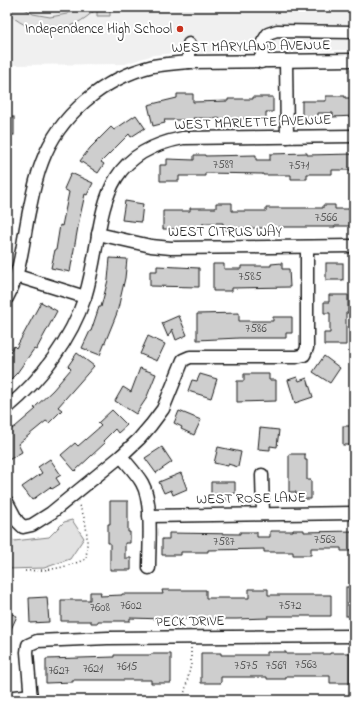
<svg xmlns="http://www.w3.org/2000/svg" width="361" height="707" viewBox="0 0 361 707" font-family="'Indie Flower',sans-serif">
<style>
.built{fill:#f0f0f0}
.green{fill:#e2e2e2;stroke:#7f7f7f}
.building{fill:#cecece;stroke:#1c1c1c}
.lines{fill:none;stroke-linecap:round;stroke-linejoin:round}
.minor-casing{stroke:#1c1c1c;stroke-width:15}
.path{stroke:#1c1c1c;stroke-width:1.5;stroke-dasharray:1 3;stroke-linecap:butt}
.minor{stroke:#fff;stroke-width:12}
.poi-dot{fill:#c8321e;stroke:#fff;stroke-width:1.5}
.labels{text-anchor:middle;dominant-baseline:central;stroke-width:4;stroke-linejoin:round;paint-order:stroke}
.number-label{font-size:12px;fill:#484848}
.poi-label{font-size:14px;fill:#1c1c1c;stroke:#fff;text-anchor:end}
.street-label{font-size:14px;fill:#1c1c1c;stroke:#fff}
</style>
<rect width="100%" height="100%" fill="#fff"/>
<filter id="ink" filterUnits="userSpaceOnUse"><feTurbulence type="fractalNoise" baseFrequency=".025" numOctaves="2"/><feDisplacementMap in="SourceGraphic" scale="8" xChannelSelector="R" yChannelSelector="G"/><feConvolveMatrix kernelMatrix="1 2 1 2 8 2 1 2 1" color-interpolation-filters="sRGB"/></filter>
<g filter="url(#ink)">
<!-- built -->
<path class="built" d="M7,7H354V50L177,53L153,55L125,64L7,65Z"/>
<!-- green -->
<g class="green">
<path d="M7,7H22L33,14L50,17L67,14L79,7H110V16H97V8C71,34 37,39 9,14L7,12Z"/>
<path d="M72,520L84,538L70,559L44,568L7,569V535L14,541L49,537L64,522Z"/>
</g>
<!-- building -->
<g class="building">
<path d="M177,94H193V102L228,101V99H253V97H273V112H266V119L193,118V120H164L165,123L153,126L148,105L177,98Z"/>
<path d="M326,96H345V98H354V116L333,117V113H318V118H302V101H326Z"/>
<path d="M136,115L145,128L131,137L129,134L101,162L104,164L98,173L80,161L90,148L111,127L114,130Z"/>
<rect x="7" y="117" width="7" height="18"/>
<path d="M307,153V155L354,154V170H332V174H307V179H291V175H263V174L205,173V176H179V181H160V165H167V159L194,160V155H205V156L256,155V160H270V154Z"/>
<path d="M71,173L93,183L87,195L85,194L79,221L70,272L51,268L55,250H56L60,225L62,226L69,192L64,189Z"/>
<path d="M125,201L143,204L141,222L122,220Z"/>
<path d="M216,203H232V211H266V208H323V205H335V209H354V226H335V227H279V229H266V228H232V230H223V223H203V229H163V211H190V208H216Z"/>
<path d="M110,258L127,259L125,278L117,313L100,355L82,348L90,331H91L99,307H101L108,280Z"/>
<path d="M282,263V269H289L290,287L232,288V291H213V264H224V269H241V266H271V264Z"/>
<rect x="326" y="263" width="17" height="17"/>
<path d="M157,266L199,268V287L150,286V271H157Z"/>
<path d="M329,295H348V313H346V345H324V333H330V313H324V302H329Z"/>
<path d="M41,302L57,311L36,350L34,349L17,373L7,383V355L14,346L16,348Z"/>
<path d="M239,313V321H273V317H292V333H286V338H239L197,340V314Z"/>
<path d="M178,316H179L187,335L176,340L172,329L168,337L162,323Z"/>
<path d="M148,336L165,344L157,361L140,354Z"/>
<path d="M77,353L94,366L58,407L62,410L49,423L46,421L18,444L22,452L7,461V431L15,427L36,409L34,408L53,390L71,369L68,366Z"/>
<path d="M324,356L340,368L330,383L313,372Z"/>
<path d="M140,368L156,374L146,399L136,414L115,401L123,387L131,392Z"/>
<path d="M200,374L217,379L211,398L188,391L192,380L197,381Z"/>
<path d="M244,374H269V380H276V401L237,402V381H244Z"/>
<path d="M297,377L299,381L307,378L313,397L295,403L288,380Z"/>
<path d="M112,410L127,425L118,433L115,429L103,441L105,443L75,471L61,455L75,443L78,446L101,426L98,423Z"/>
<path d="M179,411L201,420L194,435L181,429L182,427L174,423Z"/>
<rect x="343" y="426" width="11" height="19"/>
<path d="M260,428L279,430L277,447L270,446V450L258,449Z"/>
<path d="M162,447L172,462L156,473L145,458Z"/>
<path d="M218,447L241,452L238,467L228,464V466L214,463Z"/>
<path d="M289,454H305V460H307V480H311V499H296V492H289Z"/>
<path d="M50,459L61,475L56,478L60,484L52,489L50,487L32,500L22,487L42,473L38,467Z"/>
<path d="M181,473L187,489L173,495L171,490L164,493L159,482Z"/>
<path d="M211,482H235V494H230V500H211Z"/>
<path d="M110,501H128V532H130V543H125V558H131V570H110V543H108V524H110Z"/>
<path d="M293,530H304V532L354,531V551H341V548H311V555H293V552H264V549L208,550V552H181V555H162V539H169V533L240,534V532H257V537H270V531H293Z"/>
<rect x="346" y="587" width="8" height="29"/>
<path d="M249,589H268V595H331V616H268V618L237,619H173V622H165V619L130,618V621H98V623H91V621H61V600H90V592H101L100,596L122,595V594H163L162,590H206V598H249Z"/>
<path d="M47,597L49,622L30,623L29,598Z"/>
<path d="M7,612L17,616L7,638Z"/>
<path d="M267,652H286V654H330V653H350V683H330V676H286V679H267V677H221V683H201V653H221V655H267Z"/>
<path d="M151,654H171V683H151V680H73V682L46,683V659L114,657V655H151Z"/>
</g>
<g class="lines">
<!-- minor casing -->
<g class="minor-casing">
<g id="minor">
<path d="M189,44V62"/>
<path d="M286,61L287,137"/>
<path d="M261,62L263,42L268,34L277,31L354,32"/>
<path d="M98,234L151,246L171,248L354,246"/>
<path d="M17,276L85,297"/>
<path d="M7,298C22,270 23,237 30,207C33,192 36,177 42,162C59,115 104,78 153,66C165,64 177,63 189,62L354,60"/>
<path d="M7,408C41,380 71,339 85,297C107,226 89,156 183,138L354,136"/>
<path d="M121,456C128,465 137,474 142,483C153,502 149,546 149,568"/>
<path d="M262,475L263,514"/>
<path d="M7,502L17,521L23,527L32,525L51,513L121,456L139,439L151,425L163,409L183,360L190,357H296L304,355L307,348V247"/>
<path d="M149,516L354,513"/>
<path d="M7,698L31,695"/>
<path d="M31,700L27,652L28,645L37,641L108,638L354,636"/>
</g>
</g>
<!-- path -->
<g class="path">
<path d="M25,571C50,570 62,569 86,559C88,540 88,520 78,504"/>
<path d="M183,700L191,664V647"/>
</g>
<!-- minor -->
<use href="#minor" class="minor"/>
</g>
</g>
<!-- markers -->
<circle class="poi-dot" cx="180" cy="29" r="4"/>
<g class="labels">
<!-- number labels -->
<g class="number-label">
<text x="223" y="165">7589</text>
<text x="299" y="166">7571</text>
<text x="326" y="218">7566</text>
<text x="250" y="277">7585</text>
<text x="256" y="329">7586</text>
<text x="325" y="540">7563</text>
<text x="224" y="542">7587</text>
<text x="131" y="606">7602</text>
<text x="290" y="606">7572</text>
<text x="100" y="608">7608</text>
<text x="306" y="665">7563</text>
<text x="246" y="666">7575</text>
<text x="276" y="666">7569</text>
<text x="127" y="667">7615</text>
<text x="93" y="669">7621</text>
<text x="59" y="671">7627</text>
</g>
<!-- poi labels -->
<g class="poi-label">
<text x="172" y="29">Independence High School</text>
</g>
<!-- street labels -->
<g class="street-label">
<text transform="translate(251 47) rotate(-1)">WEST MARYLAND AVENUE</text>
<text transform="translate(253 123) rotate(-2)">WEST MARLETTE AVENUE</text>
<text x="225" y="232">WEST CITRUS WAY</text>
<text transform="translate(251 499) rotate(-1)">WEST ROSE LANE</text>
<text transform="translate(190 622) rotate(-1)">PECK DRIVE</text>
</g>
</g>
<!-- margin -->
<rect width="361" height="707" fill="none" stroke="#fff" stroke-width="24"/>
<rect x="12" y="12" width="337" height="683" fill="none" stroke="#1c1c1c" stroke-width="1.5" filter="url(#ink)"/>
</svg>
